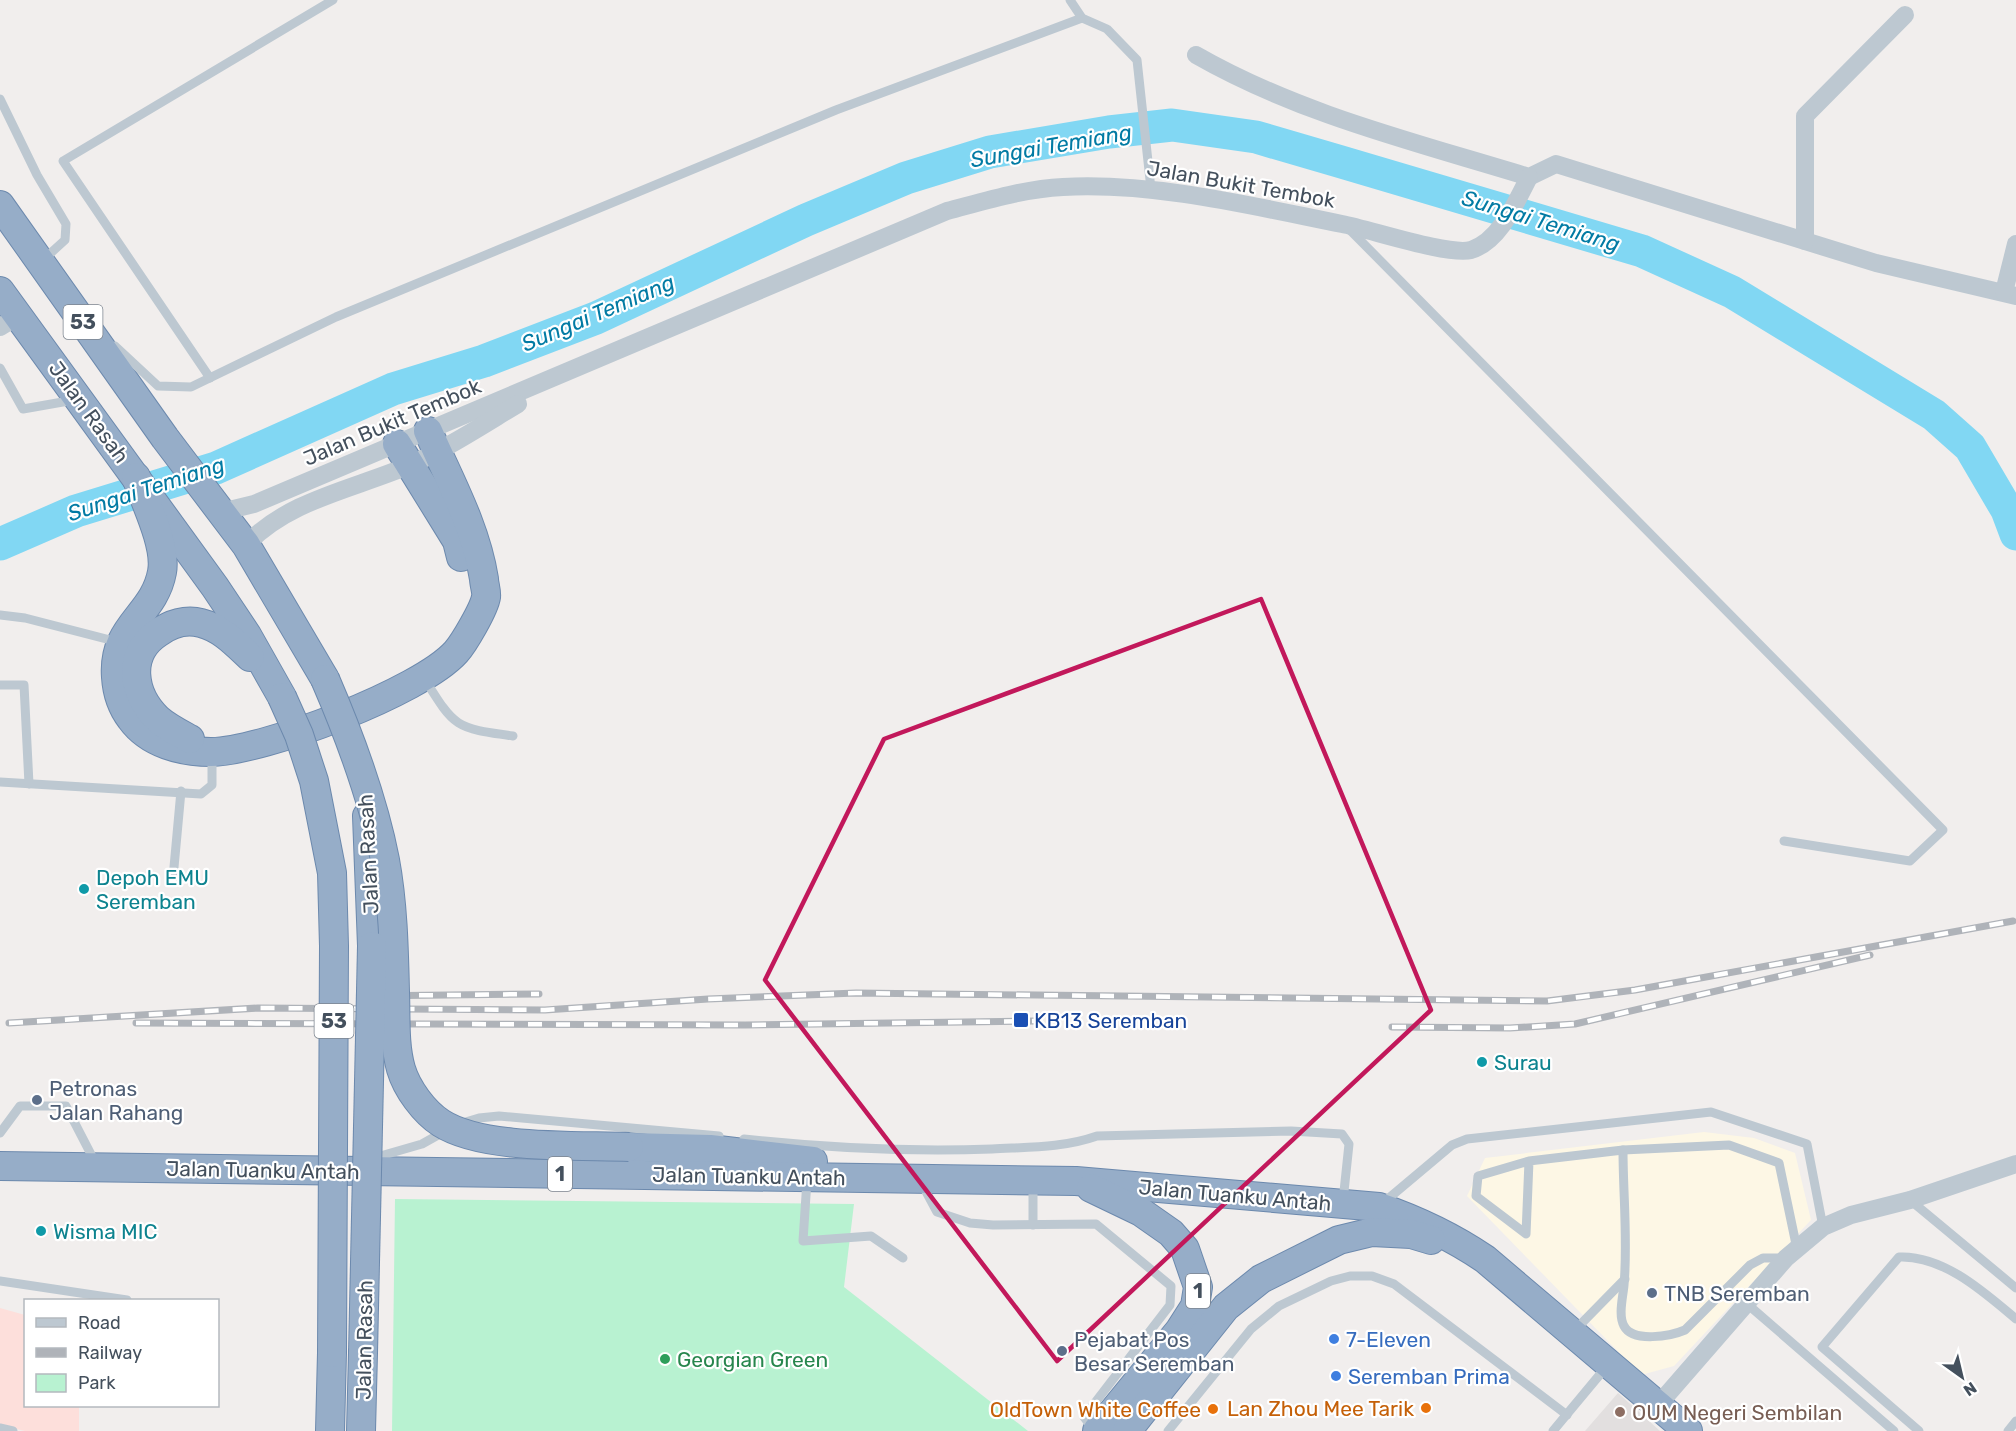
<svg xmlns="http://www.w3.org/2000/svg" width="2016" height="1431" viewBox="0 0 2016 1431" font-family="Rubik,sans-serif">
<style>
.commercial{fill:#fdf7e5}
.education{fill:#e2dfdf}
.medical{fill:#fddfdb}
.green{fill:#b8f2d1}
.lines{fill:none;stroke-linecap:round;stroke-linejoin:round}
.river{stroke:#81d7f3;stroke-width:33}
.trunk-casing{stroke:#6c89ad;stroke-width:30}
.service{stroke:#bdc8d1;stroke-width:9}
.minor{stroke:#bdc8d1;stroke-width:18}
.trunk{stroke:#96adc8;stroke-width:28}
.rail-casing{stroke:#afb3b9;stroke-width:7}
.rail{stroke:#fff;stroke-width:4.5;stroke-dasharray:14;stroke-linecap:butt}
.trunk-bridge-casing{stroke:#6c89ad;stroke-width:30;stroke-linecap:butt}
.trunk-bridge{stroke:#96adc8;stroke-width:28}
.marked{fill:none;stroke:#c2185b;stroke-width:4.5;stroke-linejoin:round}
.culture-dot{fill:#0f9aa8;stroke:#fff;stroke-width:2}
.transit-dot{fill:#1a4fb4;stroke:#fff;stroke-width:2}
.service-dot{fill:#5c6f8a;stroke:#fff;stroke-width:2}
.shop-dot{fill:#3f7fe0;stroke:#fff;stroke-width:2}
.leisure-dot{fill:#2e9e5b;stroke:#fff;stroke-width:2}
.food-dot{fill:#e8710a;stroke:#fff;stroke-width:2}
.education-dot{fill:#8d6e63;stroke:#fff;stroke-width:2}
.labels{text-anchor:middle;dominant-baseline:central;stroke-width:4.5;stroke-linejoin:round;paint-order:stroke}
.shield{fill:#fff;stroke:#7c848e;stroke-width:1.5}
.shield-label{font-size:20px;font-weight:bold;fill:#44505d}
.street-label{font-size:21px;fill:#44505d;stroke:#fff}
.culture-label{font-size:21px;fill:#0d838f;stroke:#fff;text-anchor:start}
.transit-label{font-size:21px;fill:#164399;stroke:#fff;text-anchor:start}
.service-label{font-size:21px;fill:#4e5e75;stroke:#fff;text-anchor:start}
.shop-label{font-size:21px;fill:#366cbe;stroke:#fff;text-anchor:start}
.leisure-label{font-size:21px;fill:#27864d;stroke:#fff;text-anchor:start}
.food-label{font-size:21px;fill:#c56008;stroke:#fff;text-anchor:end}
.education-label{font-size:21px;fill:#785e54;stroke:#fff;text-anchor:start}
.water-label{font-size:22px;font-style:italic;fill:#027ba4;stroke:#fff}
</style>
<rect width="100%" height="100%" fill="#f1eeed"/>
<!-- commercial -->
<path class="commercial" d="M1704,1132L1754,1138L1795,1153L1811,1220L1674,1366L1641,1375L1467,1196L1485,1158Z"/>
<!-- education -->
<path class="education" d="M1618,1393L1660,1431H1585Z"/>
<!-- medical -->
<path class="medical" d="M0,1308L25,1315L26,1406H79V1431H25L0,1425Z"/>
<!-- green -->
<path class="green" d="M395,1199L854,1204L844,1287L1028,1431H392Z"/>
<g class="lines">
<!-- river -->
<path class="river" d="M0,544L76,511L216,468L393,389L484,361L596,318L806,220L906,178L990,152L1109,132L1172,125L1256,137L1338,161L1642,251L1732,292L1934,415L1970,447L2007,510L2016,534"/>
<!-- trunk casing -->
<g class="trunk-casing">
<g id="trunk">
<path d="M0,205L165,438L246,545L325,679"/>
<path d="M0,291L215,587L247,635L282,697"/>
<path d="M397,444L457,541L461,557"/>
<path d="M136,477C145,502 167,546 162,572C154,616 112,625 116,677C117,693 121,706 131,719C149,744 182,752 211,752C264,751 420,692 456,652C464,643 484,609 486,597C487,592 484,584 484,579C476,527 449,479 428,431"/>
<path d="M190,739C179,733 167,727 158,719C132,694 126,654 158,633C170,624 186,619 201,623C221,628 235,643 250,657"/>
<path d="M367,816L372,946"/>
<path d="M629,1147L710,1149L813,1161"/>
<path d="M0,1166L1076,1181L1379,1207C1417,1220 1451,1236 1485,1259L1688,1431"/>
<path d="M1091,1188L1141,1212L1171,1233L1185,1249L1198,1287L1195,1306L1179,1331L1097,1431"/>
<path d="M330,1431L332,1353"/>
<path d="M361,1431L363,1353"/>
<path d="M1127,1431L1226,1307L1261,1279L1339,1240L1372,1232L1411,1234L1431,1240"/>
</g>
</g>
<!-- service -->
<g class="service">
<path d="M1070,0L1082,18L1107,29L1137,60L1151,189"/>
<path d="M0,99L37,175L66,224L65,240L43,260"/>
<path d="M1348,228L1943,830L1910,861L1784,841"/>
<path d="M115,346L158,386L191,387L336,317L836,110L1082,18"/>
<path d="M0,368L23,409L74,400"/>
<path d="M210,378L63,161L333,0"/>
<path d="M0,615L25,618L118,642"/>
<path d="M424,678C455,728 455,728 513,736"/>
<path d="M0,685H24L29,784"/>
<path d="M0,782L201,794L212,785V754"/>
<path d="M173,878L181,791"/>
<path d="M459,1124L479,1118L499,1116L719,1136"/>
<path d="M0,1133L20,1106H66L96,1164"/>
<path d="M744,1139C827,1148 910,1152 992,1149C1028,1147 1063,1148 1097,1136L1291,1131L1342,1134L1349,1144L1343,1201"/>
<path d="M1623,1150C1623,1194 1628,1241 1624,1285C1623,1297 1618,1315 1624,1326C1633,1343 1671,1336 1685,1330L1750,1265L1763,1258H1786"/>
<path d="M370,1159L422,1144L447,1130"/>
<path d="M1529,1161L1526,1234L1476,1196L1478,1176L1529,1161L1623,1150L1729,1145L1779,1163L1797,1249"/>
<path d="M807,1180L803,1241L871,1236L903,1258"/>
<path d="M1033,1183V1225"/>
<path d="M922,1184L937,1212L970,1223L993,1225L1096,1224L1171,1286L1170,1305L1084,1417L1093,1429"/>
<path d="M1910,1200L2016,1288"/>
<path d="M1383,1203L1452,1145L1467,1139L1711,1112L1807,1144L1823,1227"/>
<path d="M0,1281L127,1300"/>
<path d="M1746,1303L1894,1431"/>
<path d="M1574,1331L1625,1279"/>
<path d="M0,1428L13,1431"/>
<path d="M1168,1431L1251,1329L1279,1306L1331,1281L1350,1276H1372L1394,1284L1567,1415"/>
<path d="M1553,1431L1607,1366"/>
<path d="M1919,1431L1822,1347L1899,1257C1943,1255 1984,1292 2016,1319"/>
<path d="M2008,1431L2016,1421"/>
</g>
<!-- minor -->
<g class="minor">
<path d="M1196,55C1299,114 1415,142 1529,177L1556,164L1876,263L2016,296"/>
<path d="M1805,241V116L1905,15"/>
<path d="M2004,292L2016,244"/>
<path d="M0,327L18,316"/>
<path d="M221,512L254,504L947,211C985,201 1023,189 1063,187C1154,182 1252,206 1342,224C1369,229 1449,256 1471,250C1500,241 1516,202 1529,177"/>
<path d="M246,545C288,500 354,489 410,465C448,448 483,425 518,404"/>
<path d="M1658,1405L1786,1258L1823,1227L1851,1215L1910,1200L2016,1164"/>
</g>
<!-- trunk -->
<use href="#trunk" class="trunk"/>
<!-- rail casing -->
<g class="rail-casing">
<g id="rail">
<path d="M363,996L539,994"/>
<path d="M9,1023L258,1008L545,1010L708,999L856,993L1547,1001L1635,990L2013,921"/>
<path d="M136,1023L745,1025L1036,1021"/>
<path d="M1392,1027L1510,1028L1575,1024L1870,955"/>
</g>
</g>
<!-- rail -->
<use href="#rail" class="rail"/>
<!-- trunk-bridge casing -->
<g class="trunk-bridge-casing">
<g id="trunk-bridge">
<path d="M325,679C350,737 373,798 385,860C393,903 394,949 395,992C396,1017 394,1045 401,1069C407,1089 424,1112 441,1123C483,1150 579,1145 629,1147"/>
<path d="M282,697L299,735L314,781L332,873L334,946L332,1353"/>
<path d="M363,1353L372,946"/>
</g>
</g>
<!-- trunk-bridge -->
<use href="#trunk-bridge" class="trunk-bridge"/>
</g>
<!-- marked area -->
<path class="marked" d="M1261,599L1431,1010L1057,1361L765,980L884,739Z"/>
<!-- markers -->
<g class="culture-dot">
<circle cx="84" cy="889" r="6"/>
<circle cx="1482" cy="1062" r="6"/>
<circle cx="41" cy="1231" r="6"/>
</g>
<rect class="transit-dot" x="1013" y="1012" width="16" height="16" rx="3"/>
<g class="service-dot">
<circle cx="37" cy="1100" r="6"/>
<circle cx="1652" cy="1293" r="6"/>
<circle cx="1062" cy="1351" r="6"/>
</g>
<g class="shop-dot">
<circle cx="1334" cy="1339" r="6"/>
<circle cx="1336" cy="1376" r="6"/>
</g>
<circle class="leisure-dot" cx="665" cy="1359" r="6"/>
<g class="food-dot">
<circle cx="1426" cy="1408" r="6"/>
<circle cx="1213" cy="1409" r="6"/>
</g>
<circle class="education-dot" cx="1620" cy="1412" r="6"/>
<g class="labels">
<!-- shield labels -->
<g class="shield">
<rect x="63.5" y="305" width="39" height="34" rx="4.5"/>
<rect x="314.5" y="1004" width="39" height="34" rx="4.5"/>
<rect x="548" y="1157" width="24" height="34" rx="4.5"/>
<rect x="1186" y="1274" width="24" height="34" rx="4.5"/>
</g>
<g class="shield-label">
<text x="83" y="322">53</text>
<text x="334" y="1021">53</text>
<text x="560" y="1174">1</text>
<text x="1198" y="1291">1</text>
</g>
<!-- street labels -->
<g class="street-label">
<text transform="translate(1241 184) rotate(10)">Jalan Bukit Tembok</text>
<text transform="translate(89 412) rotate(54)">Jalan Rasah</text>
<text transform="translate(392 422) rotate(-23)">Jalan Bukit Tembok</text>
<text transform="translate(368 854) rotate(-93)">Jalan Rasah</text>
<text transform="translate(263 1170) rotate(1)">Jalan Tuanku Antah</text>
<text transform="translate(749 1176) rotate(1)">Jalan Tuanku Antah</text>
<text transform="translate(1235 1195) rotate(5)">Jalan Tuanku Antah</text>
<text transform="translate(364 1340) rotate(-89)">Jalan Rasah</text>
</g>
<!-- culture labels -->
<g class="culture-label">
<text x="96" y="877">Depoh EMU<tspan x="96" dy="24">Seremban</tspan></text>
<text x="1494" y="1062">Surau</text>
<text x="53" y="1231">Wisma MIC</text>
</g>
<!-- transit labels -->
<g class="transit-label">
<text x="1034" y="1020">KB13 Seremban</text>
</g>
<!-- service labels -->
<g class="service-label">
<text x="49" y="1088">Petronas<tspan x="49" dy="24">Jalan Rahang</tspan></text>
<text x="1664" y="1293">TNB Seremban</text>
<text x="1074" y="1339">Pejabat Pos<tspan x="1074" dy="24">Besar Seremban</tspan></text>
</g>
<!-- shop labels -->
<g class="shop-label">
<text x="1346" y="1339">7-Eleven</text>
<text x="1348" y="1376">Seremban Prima</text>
</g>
<!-- leisure labels -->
<g class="leisure-label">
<text x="677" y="1359">Georgian Green</text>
</g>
<!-- food labels -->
<g class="food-label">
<text x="1414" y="1408">Lan Zhou Mee Tarik</text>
<text x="1201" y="1409">OldTown White Coffee</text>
</g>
<!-- education labels -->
<g class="education-label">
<text x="1632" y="1412">OUM Negeri Sembilan</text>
</g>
<!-- water labels -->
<g class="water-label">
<text transform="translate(1051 146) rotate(-10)">Sungai Temiang</text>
<text transform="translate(1541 221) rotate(17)">Sungai Temiang</text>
<text transform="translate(598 313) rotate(-23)">Sungai Temiang</text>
<text transform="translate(146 489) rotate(-18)">Sungai Temiang</text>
</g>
</g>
<!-- legend -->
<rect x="24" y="1299" width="195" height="108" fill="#ffffff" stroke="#b4b9be" stroke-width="1.5"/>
<rect x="36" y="1318" width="30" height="9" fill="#bdc8d1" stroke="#b4b9be" stroke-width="1.5"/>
<text x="78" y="1329" font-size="18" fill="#44505d">Road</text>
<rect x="36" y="1348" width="30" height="9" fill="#afb3b9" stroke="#b4b9be" stroke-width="1.5"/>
<text x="78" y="1359" font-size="18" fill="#44505d">Railway</text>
<rect x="36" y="1374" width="30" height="18" fill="#b8f2d1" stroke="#b4b9be" stroke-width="1.5"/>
<text x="78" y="1389" font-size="18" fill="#44505d">Park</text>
<!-- north arrow -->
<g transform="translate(1962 1377) rotate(146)" stroke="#ffffff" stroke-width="4.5" paint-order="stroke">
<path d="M0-4.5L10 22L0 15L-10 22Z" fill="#44505d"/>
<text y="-9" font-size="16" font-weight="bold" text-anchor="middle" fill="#44505d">N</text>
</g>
</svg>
